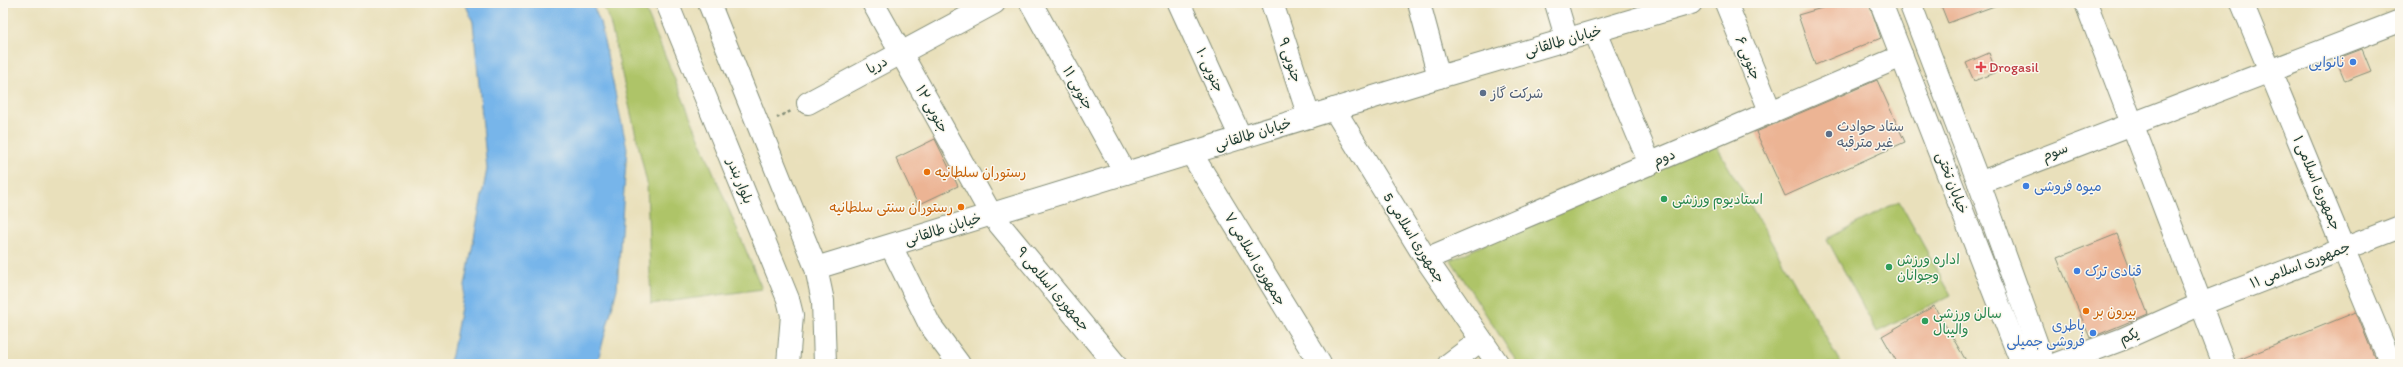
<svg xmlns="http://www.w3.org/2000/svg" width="2403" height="367" viewBox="0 0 2403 367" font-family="Itim,'Playpen Sans Arabic',sans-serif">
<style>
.green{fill:#aec468;stroke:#66804e}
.water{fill:#77b5ea;stroke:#4b798f}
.building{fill:#ecb494}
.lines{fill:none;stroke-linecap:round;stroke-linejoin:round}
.street-casing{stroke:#848e78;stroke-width:24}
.secondary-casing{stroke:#848e78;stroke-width:24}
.path{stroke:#848e78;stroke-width:2.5;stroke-dasharray:3 3;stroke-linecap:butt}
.street{stroke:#fff;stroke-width:22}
.secondary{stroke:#fff;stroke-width:22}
.shop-dot{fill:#3f7fe0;stroke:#fbf7ec;stroke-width:1.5}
.health-dot{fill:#e0444e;stroke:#fbf7ec;stroke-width:1.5}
.service-dot{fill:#5c6f8a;stroke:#fbf7ec;stroke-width:1.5}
.food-dot{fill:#e8710a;stroke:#fbf7ec;stroke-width:1.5}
.leisure-dot{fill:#2e9e5b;stroke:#fbf7ec;stroke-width:1.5}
.labels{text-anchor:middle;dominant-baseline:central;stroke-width:3;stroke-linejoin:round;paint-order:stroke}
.street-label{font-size:14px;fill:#1f3d34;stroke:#fbf7ec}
.shop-label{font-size:14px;fill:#366cbe;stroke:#fbf7ec;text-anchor:end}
.health-label{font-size:14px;fill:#be3a42;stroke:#fbf7ec;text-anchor:start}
.service-label{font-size:14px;fill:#4e5e75;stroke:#fbf7ec;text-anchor:start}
.food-label{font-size:14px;fill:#c56008;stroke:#fbf7ec;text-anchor:start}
.leisure-label{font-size:14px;fill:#27864d;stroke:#fbf7ec;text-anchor:start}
</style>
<rect width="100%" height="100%" fill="#fbf7ec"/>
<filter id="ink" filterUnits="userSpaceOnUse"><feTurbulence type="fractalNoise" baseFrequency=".025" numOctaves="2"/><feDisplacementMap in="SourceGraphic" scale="8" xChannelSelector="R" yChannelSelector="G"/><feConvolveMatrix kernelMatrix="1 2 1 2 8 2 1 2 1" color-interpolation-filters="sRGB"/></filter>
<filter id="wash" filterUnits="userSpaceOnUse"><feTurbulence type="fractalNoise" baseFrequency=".012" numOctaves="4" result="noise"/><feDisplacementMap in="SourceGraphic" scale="16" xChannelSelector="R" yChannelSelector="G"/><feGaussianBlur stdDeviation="0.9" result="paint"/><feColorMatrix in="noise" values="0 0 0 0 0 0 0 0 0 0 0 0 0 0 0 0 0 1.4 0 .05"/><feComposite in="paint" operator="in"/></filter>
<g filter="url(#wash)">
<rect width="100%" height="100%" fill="#e9e0bb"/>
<!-- green -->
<g class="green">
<path d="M602,3H643L762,289L651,304L647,183L610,22Z"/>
<path d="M1712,138L1841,364H1518L1451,260Z"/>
<path d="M1899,201L1951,295L1877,332L1827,239Z"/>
</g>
<!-- water -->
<path class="water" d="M465,3H592L600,22L627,148L617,289L597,364H449L452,355L487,169L473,22Z"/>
<g id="blocks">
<!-- building -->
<g class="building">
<path d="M1839,3H1869L1881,38L1815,65L1798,15Z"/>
<path d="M1940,3H1996L1997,5L1948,23Z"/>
<path d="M2362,49L2371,71L2345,81L2336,59Z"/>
<path d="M1989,53L1996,72L1974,81L1966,63Z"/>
<path d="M1877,80L1905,142L1785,196L1756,132Z"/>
<path d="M935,139L958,186L918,205L896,158Z"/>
<path d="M2117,234L2148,314L2090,338L2057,258Z"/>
<path d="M1934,306L1968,364H1898L1882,336Z"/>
<path d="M2356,312L2377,364H2236V361Z"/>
</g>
</g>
</g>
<g filter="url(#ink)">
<use href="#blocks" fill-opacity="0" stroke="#848e78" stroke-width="1"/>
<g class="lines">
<!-- street casing -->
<g class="street-casing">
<g id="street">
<path d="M873,3L991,214L1115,364"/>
<path d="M1031,3L1125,173"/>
<path d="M1179,3L1241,138"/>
<path d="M1272,3L1309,117"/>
<path d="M1419,3L1439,77"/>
<path d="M1556,3L1567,40"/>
<path d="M1726,3L1771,113"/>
<path d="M2086,3L2224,364"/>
<path d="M2242,3L2391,364"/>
<path d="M1595,32L1650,164"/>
<path d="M808,103L994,3"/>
<path d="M1334,109L1426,259L1498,364"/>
<path d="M1191,153L1320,364"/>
<path d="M1979,183L2400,21"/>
<path d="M891,246L930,325L959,364"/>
<path d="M1426,259L1902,56"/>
<path d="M1449,364L1481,340"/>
<path d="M2056,364L2123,339L2201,304L2400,227"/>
</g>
</g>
<!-- secondary casing -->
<g class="secondary-casing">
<g id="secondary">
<path d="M667,3L788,299L792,315L788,364"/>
<path d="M709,3L816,268L823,301L825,364"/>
<path d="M1881,3L2022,364"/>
<path d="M1910,3L1979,183L2044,364"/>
<path d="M816,268L1439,77L1691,3"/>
</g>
</g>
<!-- path -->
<path class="path" d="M777,118L791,111"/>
<!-- street -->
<use href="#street" class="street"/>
<!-- secondary -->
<use href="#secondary" class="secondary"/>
</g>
</g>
<!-- markers -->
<g class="shop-dot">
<circle cx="2353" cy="62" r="4"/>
<circle cx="2026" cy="186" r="4"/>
<circle cx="2077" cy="271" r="4"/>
<circle cx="2093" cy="333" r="4"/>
</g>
<path class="health-dot" d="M1979 61h4v4h4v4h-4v4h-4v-4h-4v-4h4z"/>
<g class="service-dot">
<circle cx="1483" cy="93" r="4"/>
<circle cx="1829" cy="134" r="4"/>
</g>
<g class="food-dot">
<circle cx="927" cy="172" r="4"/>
<circle cx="961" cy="207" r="4"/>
<circle cx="2086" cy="311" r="4"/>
</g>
<g class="leisure-dot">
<circle cx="1664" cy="199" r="4"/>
<circle cx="1889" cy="267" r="4"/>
<circle cx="1925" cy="321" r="4"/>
</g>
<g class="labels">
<!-- street labels -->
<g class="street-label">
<text transform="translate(1563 41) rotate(-16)">خیابان طالقانی</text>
<text transform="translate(1748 58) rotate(68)">۶ جنوبی</text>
<text transform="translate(1290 60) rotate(72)">۹ جنوبی</text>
<text transform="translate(877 65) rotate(-29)">دریا</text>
<text transform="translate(1210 70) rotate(65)">۱۰ جنوبی</text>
<text transform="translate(1078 88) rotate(61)">۱۱ جنوبی</text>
<text transform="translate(932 109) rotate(61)">۱۲ جنوبی</text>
<text transform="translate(1253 134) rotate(-17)">خیابان طالقانی</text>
<text transform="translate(2055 152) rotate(-22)">سوم</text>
<text transform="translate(1664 158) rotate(-23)">دوم</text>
<text transform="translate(740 181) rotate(68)">بلوار بندر</text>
<text transform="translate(1952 183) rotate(69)">خیابان تختی</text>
<text transform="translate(2317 183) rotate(67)">جمهوری اسلامی ۱</text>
<text transform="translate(943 229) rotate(-17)">خیابان طالقانی</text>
<text transform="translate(1414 238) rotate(58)">جمهوری اسلامی 5</text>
<text transform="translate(1255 259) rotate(59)">جمهوری اسلامی ۷</text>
<text transform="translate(2300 265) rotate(-21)">جمهوری اسلامی ۱۱</text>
<text transform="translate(1053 289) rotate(50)">جمهوری اسلامی ۹</text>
<text transform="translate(2129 336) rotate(-23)">یکم</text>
</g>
<!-- shop labels -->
<g class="shop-label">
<text x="2345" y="62">نانوایی</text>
<text x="2034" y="186" text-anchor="start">میوه فروشی</text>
<text x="2085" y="271" text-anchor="start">قنادی ترک</text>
<text x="2085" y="325">باطری<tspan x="2085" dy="16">فروشی جمیلی</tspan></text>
</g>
<!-- health labels -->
<g class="health-label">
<text x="1989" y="67">Drogasil</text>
</g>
<!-- service labels -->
<g class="service-label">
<text x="1491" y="93">شرکت گاز</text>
<text x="1837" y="126">ستاد حوادث<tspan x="1837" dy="16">غیر مترقبه</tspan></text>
</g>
<!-- food labels -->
<g class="food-label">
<text x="935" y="172">رستوران سلطانیه</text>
<text x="953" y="207" text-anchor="end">رستوران سنتی سلطانیه</text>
<text x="2094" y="311">بیرون بر</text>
</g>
<!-- leisure labels -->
<g class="leisure-label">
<text x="1672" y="199">استادیوم ورزشی</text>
<text x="1897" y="259">اداره ورزش<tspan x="1897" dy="16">وجوانان</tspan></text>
<text x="1933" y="313">سالن ورزشی<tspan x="1933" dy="16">والیبال</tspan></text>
</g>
</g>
<!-- margin -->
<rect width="2403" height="367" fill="none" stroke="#fbf7ec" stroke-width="16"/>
</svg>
